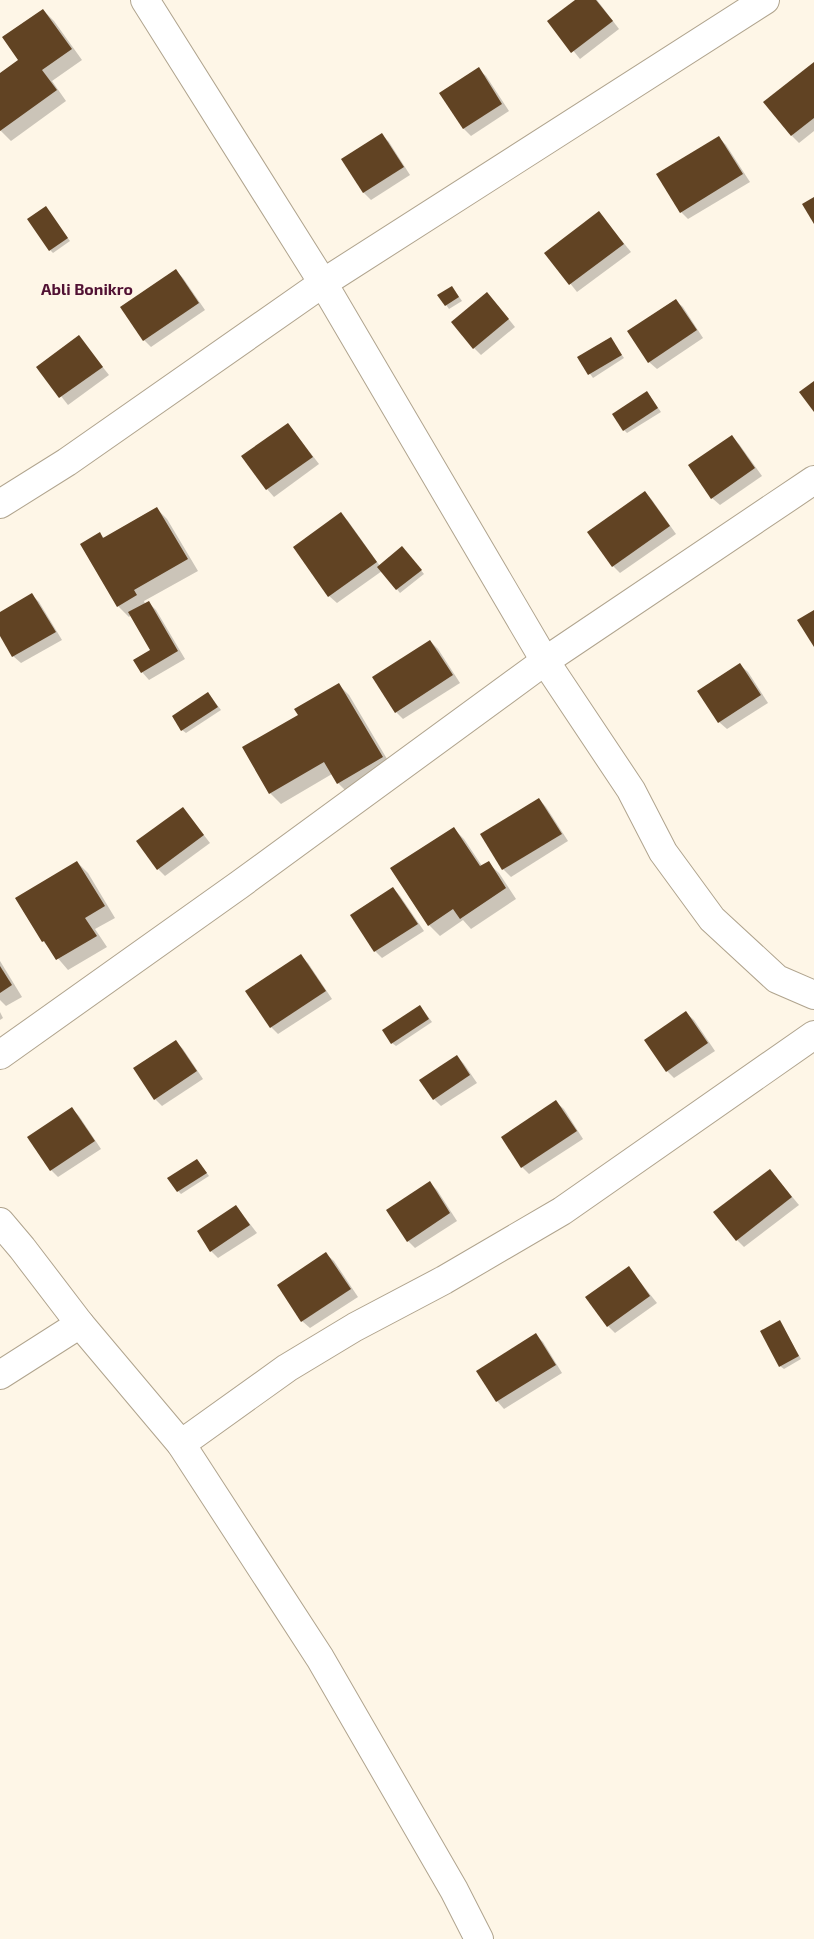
<svg xmlns="http://www.w3.org/2000/svg" width="814" height="1939" viewBox="0 0 814 1939" font-family="'Exo 2',sans-serif">
<style>
.shadow{fill:#0003}
.building{fill:#614323}
.lines{fill:none;stroke-linecap:round;stroke-linejoin:round}
.street-casing{stroke:#b0a48e;stroke-width:30}
.street{stroke:#fff;stroke-width:28}
.labels{text-anchor:middle;dominant-baseline:central;stroke-width:5;stroke-linejoin:round;paint-order:stroke}
.quarter-label{font-size:16px;font-weight:bold;fill:#511133;stroke:#fef6e7}
</style>
<rect width="100%" height="100%" fill="#fef6e7"/>
<!-- shadow -->
<g class="shadow">
<path d="M577,0H597L619,29L580,59L549,21Z"/>
<path d="M43,10L54,21L82,60L52,81L66,101L11,141L0,130V75L20,60Z"/>
<path d="M814,63V131L799,143L792,136Z"/>
<path d="M478,69L486,76L509,111L471,136L463,128Z"/>
<path d="M381,134L389,142L410,175L371,200L364,193L343,160Z"/>
<path d="M719,138L726,145L750,182L688,219L681,212Z"/>
<path d="M46,208L70,241L53,253L50,250Z"/>
<path d="M599,213L631,252L577,292L546,253Z"/>
<path d="M176,271L183,278L205,310L151,347L144,340Z"/>
<path d="M455,291L462,301L449,309L439,295Z"/>
<path d="M675,300L683,307L703,338L657,369L649,362L629,331Z"/>
<path d="M494,301L515,327L481,355L474,348Z"/>
<path d="M79,337L109,375L68,405L38,367Z"/>
<path d="M610,338L624,358L593,378L579,358Z"/>
<path d="M647,392L661,412L627,433L624,430Z"/>
<path d="M288,424L319,464L274,497L267,489Z"/>
<path d="M732,437L739,444L762,476L720,505L712,498L690,466Z"/>
<path d="M645,492L652,500L676,534L620,573L613,566Z"/>
<path d="M156,508L167,519L198,571L144,601L145,604L148,602L156,610L185,659L149,680L142,672L152,651L131,615L129,617L118,606L100,534L104,538Z"/>
<path d="M341,514L348,521L380,566L405,551L424,574L400,593L382,571L337,603L329,596Z"/>
<path d="M32,595L39,602L62,640L21,663L13,656L0,634V613Z"/>
<path d="M430,641L438,649L460,683L403,719L396,712Z"/>
<path d="M740,665L748,672L768,703L727,729L719,722Z"/>
<path d="M339,685L349,695L393,769L349,794L338,783L332,774L281,804L270,793L299,715Z"/>
<path d="M211,697L221,710L186,733L182,730Z"/>
<path d="M539,799L546,807L568,841L511,877L503,869L482,835Z"/>
<path d="M183,808L210,843L165,876L158,869Z"/>
<path d="M453,828L464,839L482,866L488,863L499,873L516,899L471,929L463,920L440,936L429,925Z"/>
<path d="M77,862L88,873L115,918L95,929L107,947L68,970L43,941L17,898Z"/>
<path d="M393,888L400,896L424,931L382,958L375,951Z"/>
<path d="M300,956L308,963L332,999L278,1034L271,1027Z"/>
<path d="M0,961L22,997L6,1006L0,1000Z"/>
<path d="M423,1010L432,1022L396,1046L392,1043Z"/>
<path d="M0,1012L3,1018L0,1020Z"/>
<path d="M686,1013L694,1020L715,1051L674,1078L667,1071Z"/>
<path d="M176,1042L183,1049L203,1079L162,1106L155,1099Z"/>
<path d="M457,1056L464,1064L477,1083L441,1106L434,1099Z"/>
<path d="M556,1102L564,1109L583,1139L529,1174L522,1167Z"/>
<path d="M72,1109L79,1116L101,1149L58,1177L51,1170Z"/>
<path d="M197,1160L209,1176L181,1194L178,1191Z"/>
<path d="M770,1170L799,1205L744,1247L737,1240Z"/>
<path d="M430,1183L437,1190L457,1221L415,1248L408,1241Z"/>
<path d="M236,1206L257,1233L218,1258L211,1251Z"/>
<path d="M326,1254L334,1261L358,1297L310,1328L302,1321Z"/>
<path d="M628,1267L657,1303L615,1333L608,1326Z"/>
<path d="M780,1322L801,1359L784,1369L780,1366Z"/>
<path d="M536,1335L543,1342L562,1373L504,1409L497,1401Z"/>
</g>
<!-- building -->
<g class="building">
<path d="M575,0H596L613,21L571,53L547,21Z"/>
<path d="M43,9L72,49L42,70L57,90L0,131V73L18,60L2,37Z"/>
<path d="M814,62V118L791,136L763,102Z"/>
<path d="M479,67L502,104L463,129L439,93Z"/>
<path d="M382,133L404,167L363,193L341,159Z"/>
<path d="M719,136L743,174L680,213L656,174Z"/>
<path d="M814,197V224L802,204Z"/>
<path d="M46,206L68,238L49,251L27,219Z"/>
<path d="M599,211L624,244L569,285L544,253Z"/>
<path d="M176,269L199,303L143,341L120,307Z"/>
<path d="M452,286L459,297L445,306L437,295Z"/>
<path d="M487,292L509,319L473,349L451,322Z"/>
<path d="M676,299L697,330L648,363L627,331Z"/>
<path d="M79,335L103,367L59,398L36,367Z"/>
<path d="M611,337L622,355L588,375L577,357Z"/>
<path d="M814,381V412L799,392Z"/>
<path d="M647,391L658,408L623,431L612,414Z"/>
<path d="M288,423L313,457L266,490L241,456Z"/>
<path d="M732,435L755,468L711,499L688,465Z"/>
<path d="M645,491L670,526L612,567L587,532Z"/>
<path d="M157,507L188,559L134,590L137,595L117,607L80,544L100,532L103,538Z"/>
<path d="M341,512L377,562L328,597L293,547Z"/>
<path d="M402,546L422,570L396,590L377,567Z"/>
<path d="M32,593L56,632L12,657L0,636V612Z"/>
<path d="M149,601L178,651L141,673L133,660L150,650L128,612Z"/>
<path d="M814,610V647L797,620Z"/>
<path d="M430,640L453,675L395,713L372,677Z"/>
<path d="M740,663L761,695L718,723L697,691Z"/>
<path d="M339,683L383,757L337,784L324,762L269,794L242,747L298,715L294,709Z"/>
<path d="M208,692L218,707L181,731L172,716Z"/>
<path d="M539,798L562,834L502,870L480,834Z"/>
<path d="M183,807L204,835L157,870L136,841Z"/>
<path d="M454,827L480,866L489,861L506,888L460,919L453,909L428,926L390,868Z"/>
<path d="M77,861L105,906L85,918L97,936L56,960L44,941L42,942L15,898Z"/>
<path d="M393,887L418,924L374,952L350,915Z"/>
<path d="M301,954L326,991L270,1028L245,991Z"/>
<path d="M0,966L12,985L0,993Z"/>
<path d="M420,1005L429,1019L391,1044L382,1030Z"/>
<path d="M686,1011L708,1043L666,1072L644,1040Z"/>
<path d="M176,1040L197,1071L154,1100L133,1068Z"/>
<path d="M457,1055L470,1075L433,1100L419,1080Z"/>
<path d="M556,1100L577,1131L521,1168L501,1137Z"/>
<path d="M72,1107L95,1141L50,1171L27,1137Z"/>
<path d="M197,1159L207,1173L177,1192L167,1178Z"/>
<path d="M770,1169L792,1197L736,1241L713,1212Z"/>
<path d="M430,1181L450,1213L407,1242L386,1210Z"/>
<path d="M236,1205L250,1225L210,1252L197,1231Z"/>
<path d="M326,1252L351,1289L301,1322L277,1285Z"/>
<path d="M629,1266L650,1296L607,1327L585,1297Z"/>
<path d="M780,1320L799,1356L779,1367L760,1331Z"/>
<path d="M536,1333L556,1365L496,1402L476,1371Z"/>
</g>
<g class="lines">
<!-- street casing -->
<g class="street-casing">
<g id="street">
<path d="M145,0L323,283L545,661L631,790L663,852L712,919L777,979L814,995"/>
<path d="M0,504L67,462L323,283L765,0"/>
<path d="M0,1055L239,885L545,661L814,480"/>
<path d="M0,1222L22,1248L80,1324L181,1444L320,1658L454,1890L479,1939"/>
<path d="M0,1375L80,1324"/>
<path d="M181,1444L287,1368L355,1327L444,1280L562,1211L814,1035"/>
</g>
</g>
<!-- street -->
<use href="#street" class="street"/>
</g>
<g class="labels">
<!-- quarter labels -->
<g class="quarter-label">
<text x="87" y="288">Abli Bonikro</text>
</g>
</g>
</svg>
